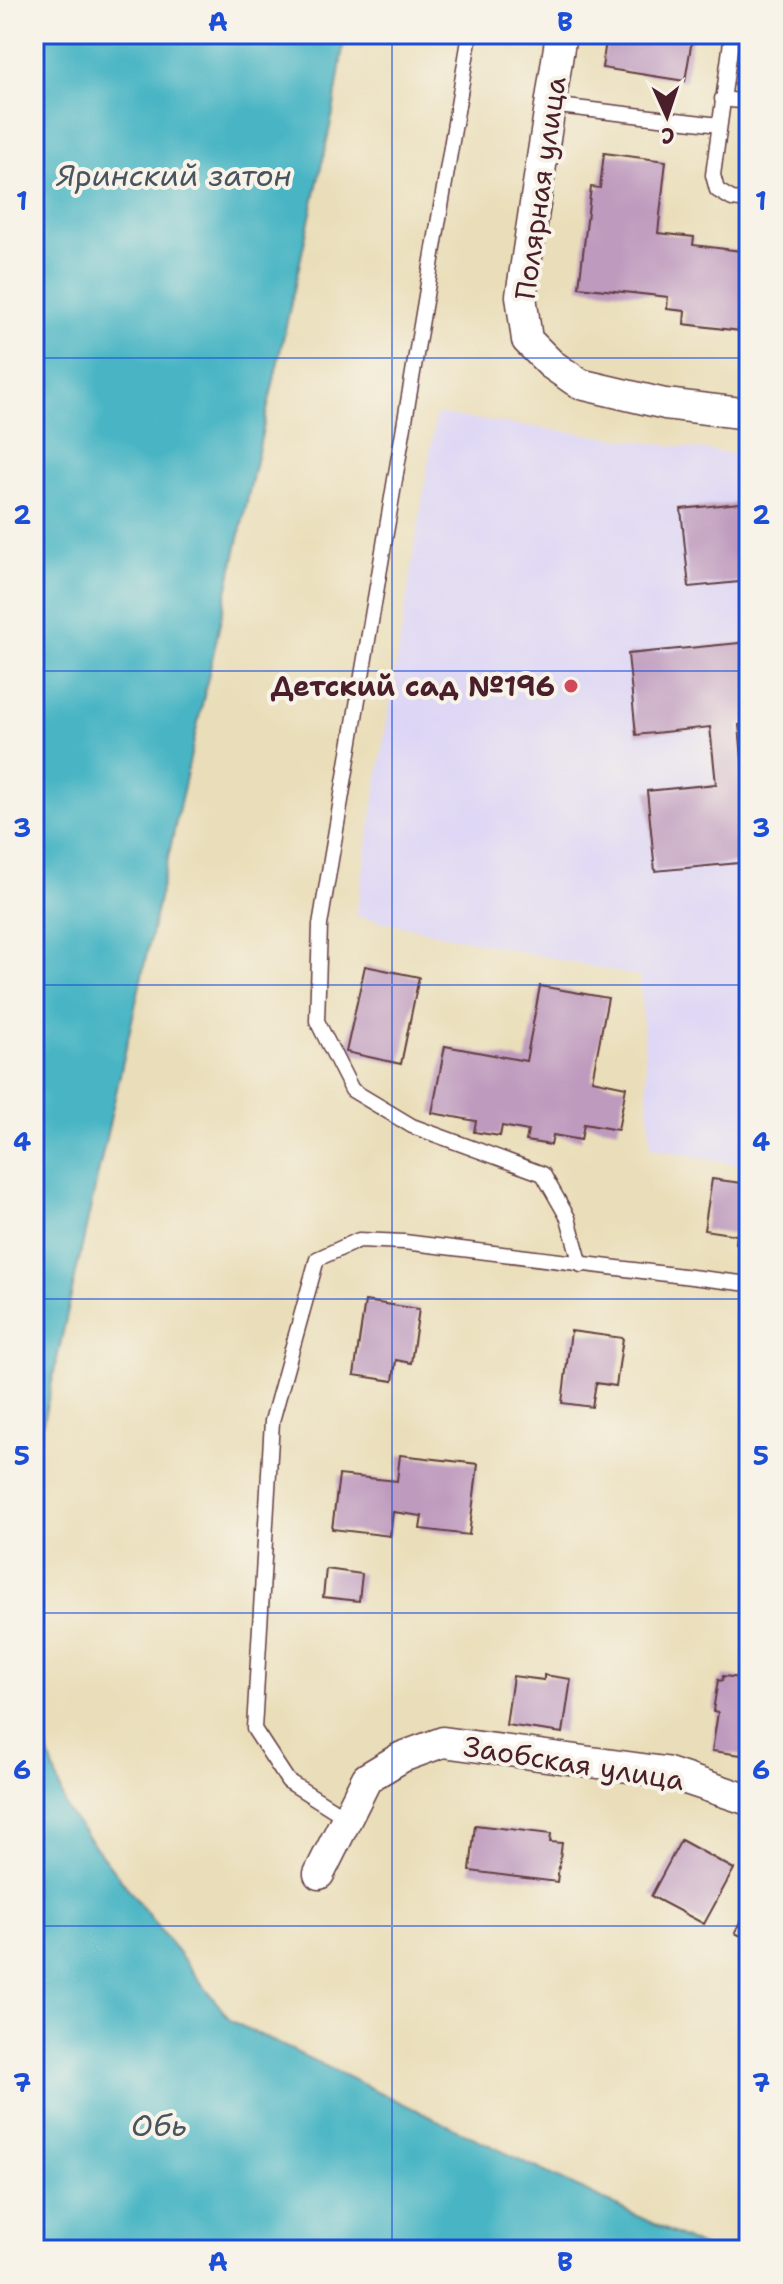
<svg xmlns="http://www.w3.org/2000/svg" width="783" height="2284" viewBox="0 0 783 2284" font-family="'Shantell Sans',sans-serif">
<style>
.built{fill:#ddd5f6}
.water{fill:#48b5c4;stroke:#496a78;stroke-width:2}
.building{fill:#be9abe}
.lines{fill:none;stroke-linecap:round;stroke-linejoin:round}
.service-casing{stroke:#623c40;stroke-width:17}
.minor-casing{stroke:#623c40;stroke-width:33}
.service{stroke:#fff;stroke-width:14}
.minor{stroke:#fff;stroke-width:30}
.grid{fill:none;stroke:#1d4ed8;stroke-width:2;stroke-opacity:0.55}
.poi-dot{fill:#d1495b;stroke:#f7f3e8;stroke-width:3}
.labels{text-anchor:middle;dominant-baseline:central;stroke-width:8;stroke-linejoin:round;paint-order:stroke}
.street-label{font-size:28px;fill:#4a1f2b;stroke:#f7f3e8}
.poi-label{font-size:28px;font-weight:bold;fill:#4a1f2b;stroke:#f7f3e8;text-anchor:end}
.water-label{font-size:30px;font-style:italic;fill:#495461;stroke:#f7f3e8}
.neatline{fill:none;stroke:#1d4ed8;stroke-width:3}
.grid-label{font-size:26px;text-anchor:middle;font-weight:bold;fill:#1d4ed8}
</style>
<rect width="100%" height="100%" fill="#f7f3e8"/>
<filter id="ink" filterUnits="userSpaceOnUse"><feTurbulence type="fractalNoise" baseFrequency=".0125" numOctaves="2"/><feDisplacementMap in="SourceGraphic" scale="16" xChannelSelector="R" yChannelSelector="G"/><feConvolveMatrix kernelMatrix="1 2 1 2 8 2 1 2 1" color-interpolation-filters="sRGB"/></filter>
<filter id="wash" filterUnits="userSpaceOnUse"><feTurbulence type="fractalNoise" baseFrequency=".006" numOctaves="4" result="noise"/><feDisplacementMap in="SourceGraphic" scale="32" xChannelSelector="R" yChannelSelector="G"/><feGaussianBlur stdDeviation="1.8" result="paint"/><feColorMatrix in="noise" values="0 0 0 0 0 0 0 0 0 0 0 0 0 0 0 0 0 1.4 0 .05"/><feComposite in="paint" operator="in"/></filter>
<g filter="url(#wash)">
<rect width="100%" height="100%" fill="#eadeba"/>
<!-- built -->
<path class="built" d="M436,414L749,456V1167L651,1148L640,977L356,916Z"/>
<!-- water -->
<g class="water">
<path d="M34,34H345L333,113L34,1463Z"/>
<path d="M34,1706L66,1809L231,2021L708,2250H34Z"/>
</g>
<g id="blocks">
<!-- building -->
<g class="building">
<path d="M607,34H693L685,81L602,68Z"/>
<path d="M604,153L666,161L658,233L694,237L693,245L749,252V332L684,324L685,311L667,309L668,297L579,287L591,187L600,188Z"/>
<path d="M749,502V581L689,587L681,509Z"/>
<path d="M749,642V724L739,725L744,782L749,781V862L655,871L647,791L716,784L710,727L636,735L628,654Z"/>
<path d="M365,966L419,977L401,1064L346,1052Z"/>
<path d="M540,986L608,998L592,1080L626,1087L618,1130L584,1124L581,1140L553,1135L551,1145L526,1141L528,1131L502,1126L500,1136L474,1132L476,1121L432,1113L445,1046L526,1061Z"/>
<path d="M712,1179L749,1184V1245L736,1243L737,1235L704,1230Z"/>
<path d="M365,1301L419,1309L411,1363L396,1360L393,1381L354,1375Z"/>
<path d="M571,1331L623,1338L616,1386L596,1383L592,1407L562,1403Z"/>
<path d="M400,1455L478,1464L469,1535L420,1529L422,1516L393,1512L390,1536L332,1529L339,1475L397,1481Z"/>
<path d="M326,1569L362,1574L359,1601L323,1597Z"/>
<path d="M544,1675L571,1679L563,1733L506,1725L513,1676L544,1680Z"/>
<path d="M723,1676L749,1679V1756L712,1751L718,1712L713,1711L718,1680L722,1681Z"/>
<path d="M475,1825L551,1834L550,1842L562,1843L557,1882L470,1871Z"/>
<path d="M681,1840L734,1869L704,1924L651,1896Z"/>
<path d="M749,1905V1940L735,1933Z"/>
</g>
</g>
</g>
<g filter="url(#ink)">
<use href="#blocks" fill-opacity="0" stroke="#623c40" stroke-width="2"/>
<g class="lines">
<!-- service casing -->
<g class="service-casing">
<g id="service">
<path d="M470,34L320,925L317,1021L352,1090L412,1126L543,1174L568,1218L581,1265"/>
<path d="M732,34L713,175L717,190L732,199L749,201"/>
<path d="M722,99L749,102"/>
<path d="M550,105L719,125"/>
<path d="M347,1818L288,1781L254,1729L272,1421L317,1259L359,1240L404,1242L749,1284"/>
</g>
</g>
<!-- minor casing -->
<g class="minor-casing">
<g id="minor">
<path d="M561,34L521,296L527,340L551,364L580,384L665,404L749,414"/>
<path d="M319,1874L367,1778L402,1757L443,1742L665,1772L749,1800"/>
</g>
</g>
<!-- service -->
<use href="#service" class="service"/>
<!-- minor -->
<use href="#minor" class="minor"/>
</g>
</g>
<!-- grid -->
<path class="grid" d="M392,34V2250M34,358H749M34,671H749M34,985H749M34,1299H749M34,1613H749M34,1926H749"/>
<!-- markers -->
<circle class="poi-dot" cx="571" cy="686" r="8"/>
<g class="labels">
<!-- street labels -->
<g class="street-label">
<text transform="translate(540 188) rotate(-82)">Полярная улица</text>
<text transform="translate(574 1763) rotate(9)">Заобская улица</text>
</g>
<!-- poi labels -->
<g class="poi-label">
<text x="555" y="686">Детский сад №196</text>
</g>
<!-- water labels -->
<g class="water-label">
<text x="174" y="175">Яринский затон</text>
<text x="159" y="2125">Обь</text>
</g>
</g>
<!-- margin -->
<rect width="783" height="2284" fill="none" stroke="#f7f3e8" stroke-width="88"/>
<!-- north arrow -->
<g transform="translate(667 116) rotate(177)" stroke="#f7f3e8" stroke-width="6" paint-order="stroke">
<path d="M0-6L14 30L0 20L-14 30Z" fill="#4a1f2b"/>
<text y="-12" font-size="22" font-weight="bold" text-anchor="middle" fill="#4a1f2b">С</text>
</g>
<rect x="44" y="44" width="695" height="2196" class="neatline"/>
<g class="grid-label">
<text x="218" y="31">A</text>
<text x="565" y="31">B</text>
<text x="22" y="210">1</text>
<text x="761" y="210">1</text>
<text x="22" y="524">2</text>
<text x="761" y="524">2</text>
<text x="22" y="837">3</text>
<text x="761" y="837">3</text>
<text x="22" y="1151">4</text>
<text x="761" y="1151">4</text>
<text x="22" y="1465">5</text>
<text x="761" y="1465">5</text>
<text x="22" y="1779">6</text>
<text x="761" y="1779">6</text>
<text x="22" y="2092">7</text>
<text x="761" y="2092">7</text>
<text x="218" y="2271">A</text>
<text x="565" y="2271">B</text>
</g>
</svg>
